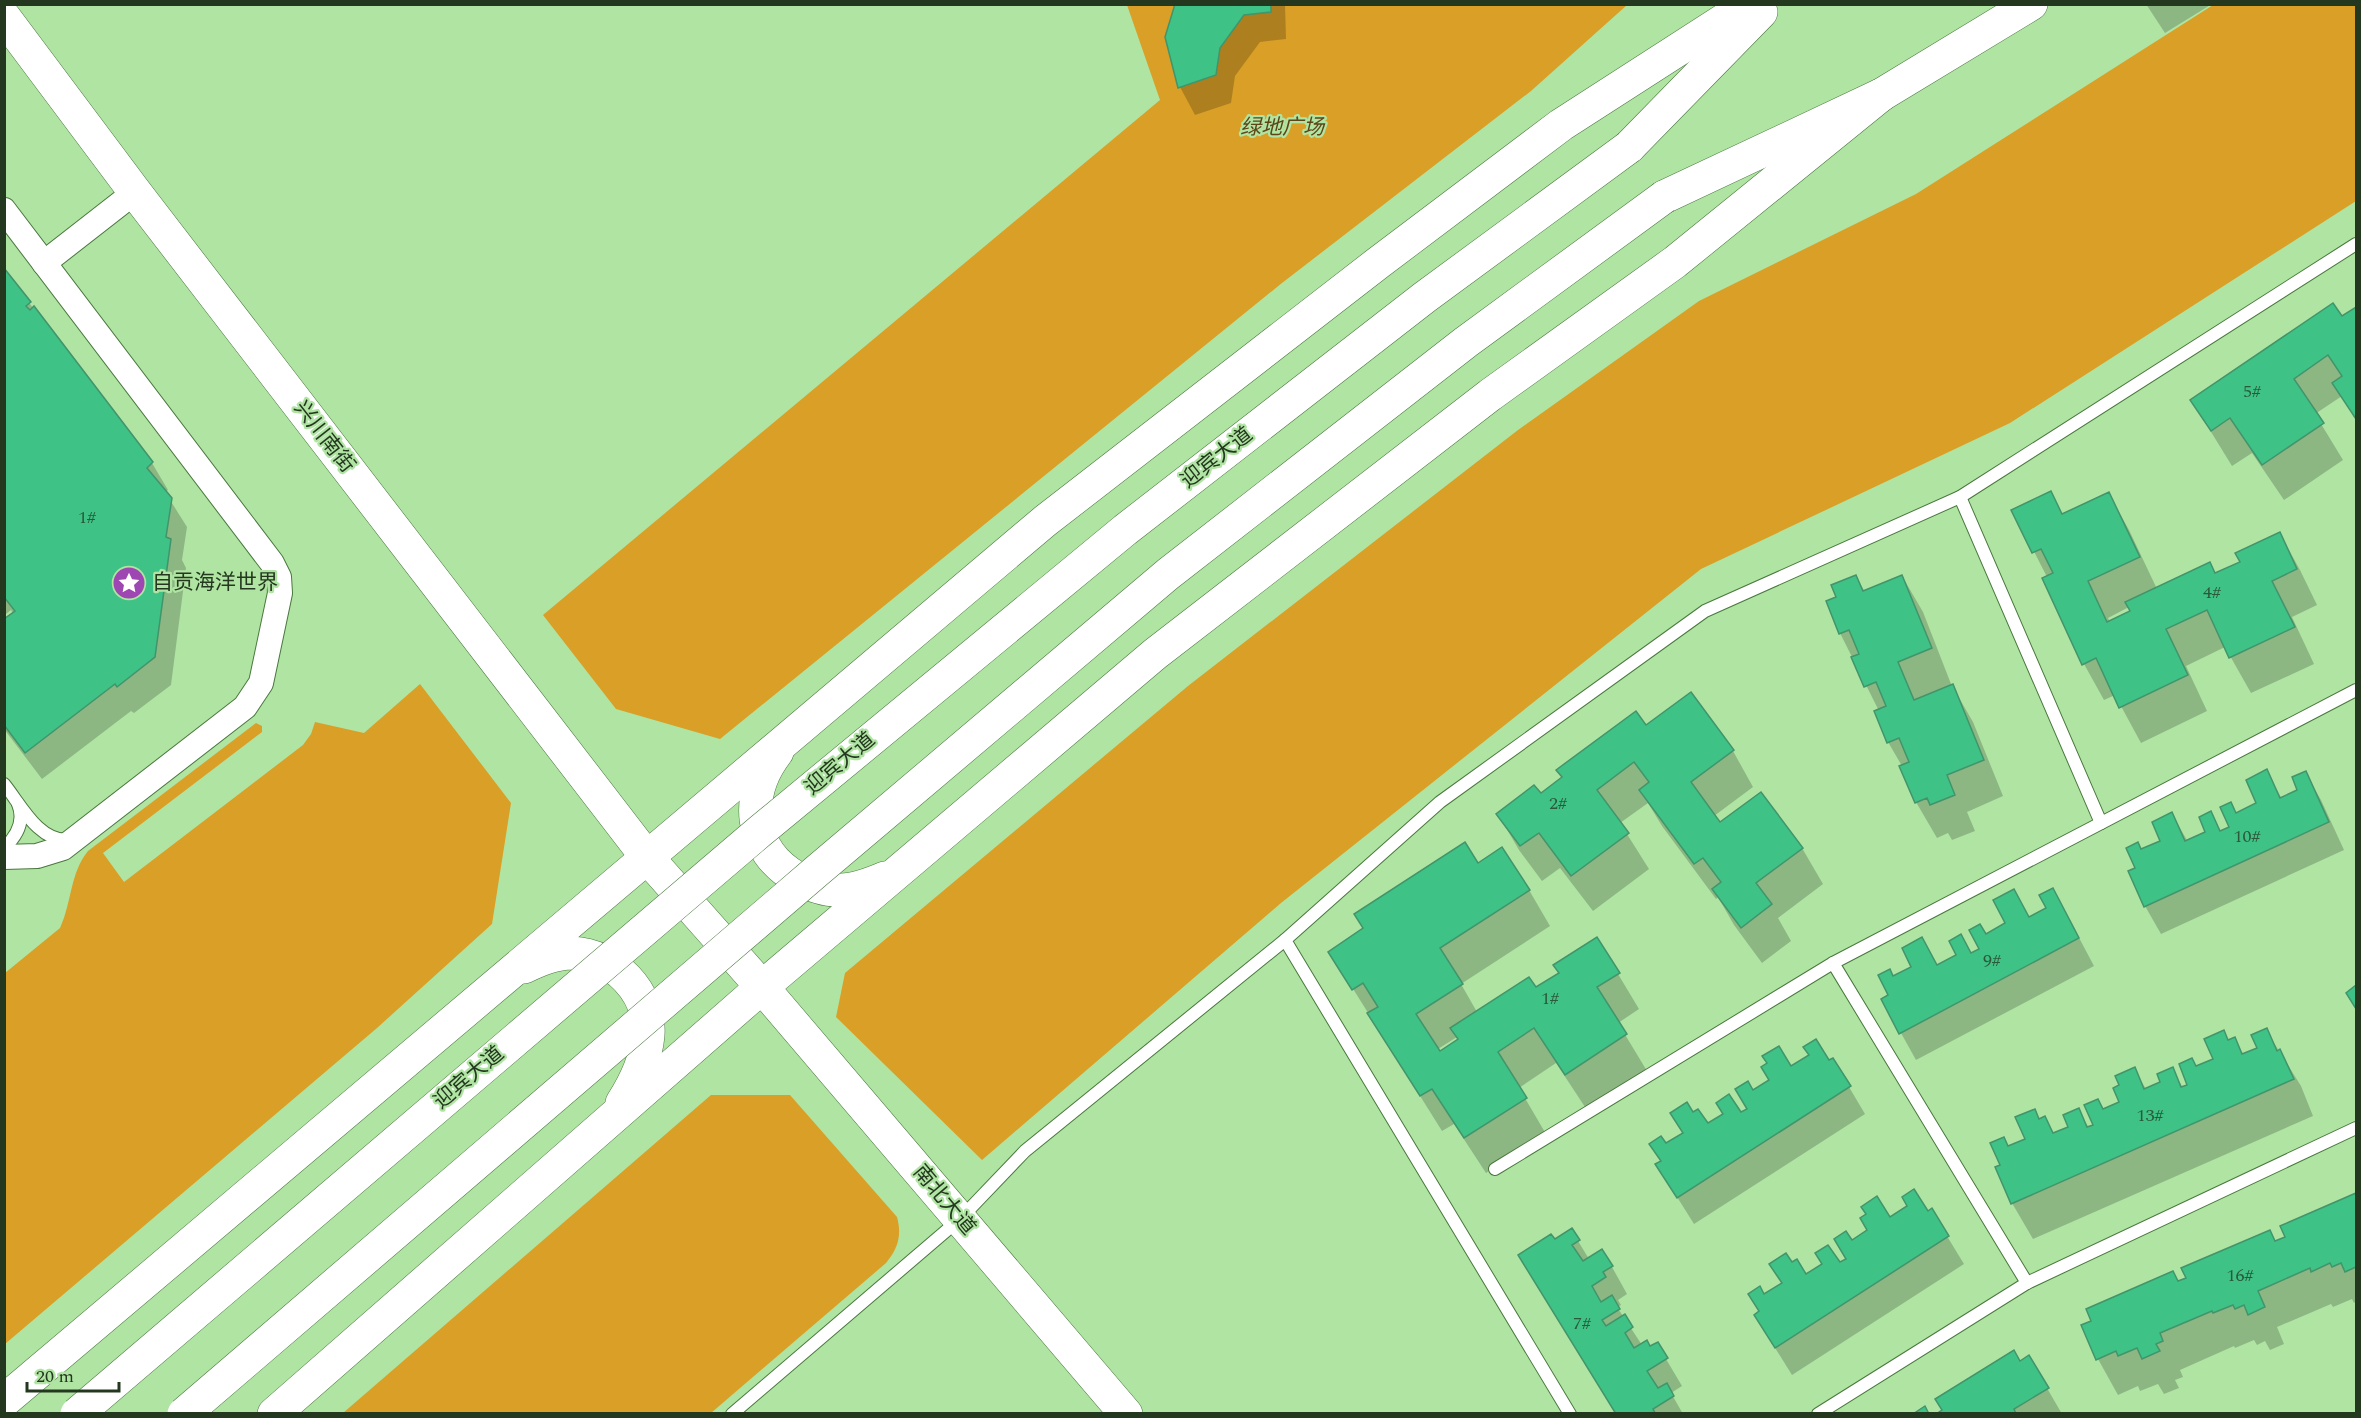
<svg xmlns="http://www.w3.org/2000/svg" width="2361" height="1418" viewBox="0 0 2361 1418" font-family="Spectral,'Noto Sans SC',serif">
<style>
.green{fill:#da9f26}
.shadow{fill:#0003;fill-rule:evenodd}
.building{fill:#3ec286;stroke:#42946b;stroke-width:1.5}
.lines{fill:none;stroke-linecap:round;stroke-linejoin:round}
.lane-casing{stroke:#49783d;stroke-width:14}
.street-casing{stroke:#49783d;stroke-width:26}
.secondary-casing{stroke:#49783d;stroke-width:34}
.primary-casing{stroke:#49783d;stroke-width:34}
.lane{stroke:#fff;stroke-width:12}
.street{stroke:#fff;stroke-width:24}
.secondary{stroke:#fff;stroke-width:33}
.primary{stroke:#fff;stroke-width:33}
.primary-bridge-casing{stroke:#49783d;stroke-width:34;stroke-linecap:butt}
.primary-bridge{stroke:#fff;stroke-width:33}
.labels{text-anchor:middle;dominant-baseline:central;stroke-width:4.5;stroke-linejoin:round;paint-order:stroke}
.number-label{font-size:18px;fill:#2a5a39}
.park-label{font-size:21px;font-style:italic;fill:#5e4518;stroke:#b0e4a3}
.street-label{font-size:21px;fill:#24381f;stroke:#b0e4a3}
.poi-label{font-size:21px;fill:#24381f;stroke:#b0e4a3;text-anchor:start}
</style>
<rect width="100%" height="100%" fill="#b0e4a3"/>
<!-- green -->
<g class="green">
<path d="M1127,5H1627L1531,91L1282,283L720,739L616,709L543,615L1160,100Z"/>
<path d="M2213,5H2356V201L2010,423L1701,569L1281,903L982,1160L836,1017L845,973L1188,686L1518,430L1699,301L1916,194Z"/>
<path d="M420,684L511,803L492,924L377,1028L5,1344V973L60,928C72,902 70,873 88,851L256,723L262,726V732L103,853L124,882L303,745L311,734L315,722L364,733Z"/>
<path d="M711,1095H790L897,1217C902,1235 898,1249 886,1263L711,1413H343Z"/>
</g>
<!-- shadow -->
<g class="shadow">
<path d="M1176,4H1285L1286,39L1260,42L1235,76L1231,103L1195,115L1180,87Z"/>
<path d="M2146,4H2212L2165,33Z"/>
<path d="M4,270L152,463L168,490L165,492L187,527L182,560L186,568L171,685L134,713L131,711L42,779L4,729V620L13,614L11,610L6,614L4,613Z"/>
<path d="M2356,309V421L2342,396L2315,414L2343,460L2284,500L2252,453L2232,466L2192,401Z"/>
<path d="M2050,493L2063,515L2109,494L2129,530L2157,589L2215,575L2242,562L2280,534L2300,570L2317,605L2292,617L2314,664L2251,693L2225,647L2186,666L2207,711L2141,743L2115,695L2104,700L2084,664L2047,577L2013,510ZM2129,607L2132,612L2110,622L2108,618Z"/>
<path d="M1902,576L1923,612L1951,684L1973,722L2003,796L1967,812L1975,831L1952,840L1948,833L1937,838L1916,802L1902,766L1888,742L1879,711L1840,633L1837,598L1856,577L1865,592Z"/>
<path d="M1646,728L1733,751L1753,787L1714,816L1720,824L1802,848L1823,884L1778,918L1791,941L1762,963L1734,925L1718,897L1716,899L1662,826L1648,803L1620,823L1649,869L1593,911L1560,868L1542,881L1519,850L1498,814L1540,795L1563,778L1558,771Z"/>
<path d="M2266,771L2282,799L2299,791L2305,772L2321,800L2344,850L2161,934L2145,906L2130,872L2137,869L2141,851L2162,842L2172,814L2188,842L2207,833L2210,813L2221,832L2231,828V804L2237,814L2258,804Z"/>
<path d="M1477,865L1529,890L1550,926L1461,984L1477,1012L1536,989L1618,974L1639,1009L1618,1023L1647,1071L1587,1110L1556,1063L1519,1088L1546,1134L1486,1173L1454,1124L1442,1131L1330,952ZM1457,1037L1459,1040L1440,1053L1438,1049Z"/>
<path d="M2068,917L2094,966L1916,1060L1901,1033L1890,996L1893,978L1937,967L1971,955L1981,950L1985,936Z"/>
<path d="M2266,1030L2301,1086L2313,1116L2033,1239L2012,1203L2002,1166L2009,1148L2027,1140L2040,1120L2045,1118L2054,1134L2070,1128L2078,1110L2089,1128L2095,1126L2104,1111L2121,1103V1086L2134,1069L2146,1089L2162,1082L2172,1069L2183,1088L2189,1085L2196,1068L2214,1060L2228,1041L2234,1039L2244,1055L2259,1048Z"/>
<path d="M1829,1062L1849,1087L1865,1114L1694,1224L1657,1165L1662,1162L1666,1145L1684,1134L1693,1114L1707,1125L1741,1114L1748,1110L1753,1092L1791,1068Z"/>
<path d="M2356,1194V1301L2354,1303L2352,1299L2333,1307L2331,1304L2277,1327L2284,1344L2270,1350L2265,1341L2257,1345L2254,1340L2235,1348L2234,1346L2180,1370L2183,1377L2175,1380L2179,1388L2164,1394L2158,1384L2140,1391L2138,1386L2118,1395L2098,1359L2178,1282L2287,1238L2282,1227Z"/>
<path d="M1931,1210L1964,1264L1792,1375L1772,1343L1761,1312L1764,1296L1783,1284L1791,1264L1806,1276L1839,1264L1847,1260L1852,1242L1889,1219L1928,1213Z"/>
<path d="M1554,1241H1578L1589,1259L1612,1267L1627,1294L1618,1300L1621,1305L1617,1307L1642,1345L1666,1359L1682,1386L1671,1393L1683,1414H1617Z"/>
<path d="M2029,1357L2062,1414H1939L2020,1363Z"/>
</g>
<!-- building -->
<g class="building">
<path d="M1175,4H1271V12L1244,15L1220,48L1216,75L1178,88L1165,37Z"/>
<path d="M4,268L31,302L26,306L30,310L34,306L153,462L147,468L172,498L166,537L171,539L155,657L117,687L115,684L25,753L4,725V619L15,611L4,597Z"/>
<path d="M2333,303L2342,316L2356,307V419L2332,383L2342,376L2328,355L2294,379L2324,423L2262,465L2230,418L2211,431L2190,400Z"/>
<path d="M2051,491L2062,514L2109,492L2140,557L2088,581L2107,622L2130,611L2125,602L2210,562L2215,573L2240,562L2235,553L2280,532L2297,569L2272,581L2295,627L2229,658L2207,610L2166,629L2188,675L2119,708L2096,658L2082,665L2042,578L2053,573L2041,549L2032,553L2011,510Z"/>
<path d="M1856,575L1863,591L1902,575L1932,648L1898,662L1914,700L1953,684L1984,760L1947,775L1955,795L1930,805L1927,798L1915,803L1899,766L1909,762L1899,738L1887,743L1874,711L1886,706L1876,682L1864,687L1851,657L1859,654L1849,630L1839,634L1826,601L1836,597L1831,585Z"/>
<path d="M1691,692L1734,750L1691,782L1720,822L1761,792L1803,848L1756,883L1772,904L1741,928L1712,889L1721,882L1703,858L1694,864L1639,790L1649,782L1634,762L1597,790L1629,833L1571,876L1539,833L1520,846L1496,814L1534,785L1541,793L1562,777L1556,770L1636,711L1646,725Z"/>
<path d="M2267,769L2280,798L2297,790L2292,777L2306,771L2329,822L2144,907L2128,871L2135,868L2126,848L2138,842L2141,849L2160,841L2152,822L2172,812L2185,841L2205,832L2199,817L2211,811L2220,831L2229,827L2220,807L2231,802L2236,813L2256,803L2246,780Z"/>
<path d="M1465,842L1478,863L1502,847L1530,890L1440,948L1463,984L1416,1014L1440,1051L1458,1039L1450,1028L1529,977L1536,987L1559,973L1553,965L1597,937L1620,973L1597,987L1627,1034L1565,1075L1534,1028L1498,1052L1527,1098L1464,1138L1432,1089L1420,1096L1367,1013L1378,1007L1363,983L1352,990L1328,952L1363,928L1354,914Z"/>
<path d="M2053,888L2079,938L1899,1034L1881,999L1888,995L1878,975L1890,969L1893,976L1911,967L1902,948L1922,937L1937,965L1956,955L1949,941L1961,934L1971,953L1979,949L1969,930L1980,924L1986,934L2005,923L1993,900L2014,889L2029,917L2046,908L2039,895Z"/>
<path d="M2356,985V1009L2346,993Z"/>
<path d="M2267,1028L2277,1051L2280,1049L2294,1079L2011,1204L1995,1167L2000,1165L1990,1143L2004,1137L2008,1146L2025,1139L2015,1117L2035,1109L2039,1119L2045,1116L2053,1133L2068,1127L2063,1115L2079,1108L2087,1127L2093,1125L2084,1105L2098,1099L2103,1109L2119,1102L2113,1088L2119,1085L2115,1076L2135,1067L2144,1089L2160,1082L2157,1074L2173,1067L2181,1087L2187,1085L2179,1064L2192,1058L2196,1066L2213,1059L2204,1039L2224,1030L2228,1040L2235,1037L2242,1054L2257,1048L2251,1035Z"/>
<path d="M1816,1039L1829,1060L1833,1058L1851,1086L1677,1198L1655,1164L1661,1161L1649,1144L1661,1136L1666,1143L1683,1133L1670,1113L1687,1102L1693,1112L1698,1109L1708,1123L1723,1114L1716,1103L1729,1094L1741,1112L1747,1109L1735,1089L1748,1081L1753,1090L1769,1080L1761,1067L1767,1063L1762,1056L1779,1046L1791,1066L1809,1055L1803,1047Z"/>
<path d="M1914,1189L1928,1211L1932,1208L1949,1236L1775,1348L1754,1315L1759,1311L1748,1294L1760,1286L1764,1294L1782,1283L1769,1264L1786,1253L1792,1262L1797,1259L1806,1274L1822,1264L1815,1253L1828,1245L1840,1262L1846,1259L1834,1239L1846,1231L1852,1240L1867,1230L1860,1218L1866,1214L1861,1207L1877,1196L1890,1217L1907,1206L1902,1197Z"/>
<path d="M2356,1193V1267L2345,1272L2341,1263L2332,1267L2330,1263L2311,1272L2310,1268L2258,1291L2265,1307L2248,1315L2244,1305L2235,1309L2233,1305L2213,1313L2212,1311L2160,1333L2163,1341L2156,1344L2160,1351L2142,1359L2137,1348L2118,1356L2116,1351L2096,1360L2081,1325L2091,1321L2086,1309L2173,1271L2178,1281L2186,1278L2181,1268L2270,1230L2275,1241L2285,1237L2280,1226Z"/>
<path d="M1572,1228L1580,1240L1572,1245L1583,1261L1602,1249L1613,1266L1603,1272L1606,1277L1592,1286L1601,1302L1612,1295L1620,1309L1602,1320L1606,1326L1625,1314L1633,1327L1625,1333L1634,1348L1647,1340L1650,1346L1658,1342L1668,1358L1647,1371L1658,1388L1667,1383L1674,1396L1653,1409L1655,1413L1653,1414H1616L1518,1255L1551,1234L1555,1239Z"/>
<path d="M2014,1350L2020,1361L2029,1355L2049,1388L2014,1409L2016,1414H1936L1942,1410L1935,1399Z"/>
<path d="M1925,1406L1929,1414H1913Z"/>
</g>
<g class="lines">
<!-- lane casing -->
<g class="lane-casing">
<g id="lane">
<path d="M1960,497L2101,823"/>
<path d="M4,784C21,805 38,841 68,840"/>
<path d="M4,848C17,836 25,821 18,804"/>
<path d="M1833,963L2027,1283"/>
<path d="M1495,1169L1833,963L2356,690"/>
<path d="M732,1414L960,1219L1025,1151L1285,940"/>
<path d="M1570,1414L1285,940L1440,802L1705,611L1960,497L2356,244"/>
<path d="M1818,1414L2027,1283L2356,1128"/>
</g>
</g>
<!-- street casing -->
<g class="street-casing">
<g id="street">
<path d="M4,210L272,563L279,577L280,593L261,683L245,707L63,848L37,856L4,857"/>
<path d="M44,263L135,192"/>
</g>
</g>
<!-- secondary casing -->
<g class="secondary-casing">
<path id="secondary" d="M4,17L135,192L646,856L762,987L1126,1414"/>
</g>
<!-- primary casing -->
<g class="primary-casing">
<g id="primary">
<path d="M1629,147L1761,12"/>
<path d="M1664,197L1881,95L2031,4"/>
<path d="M777,752C744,795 748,850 797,878C810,885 826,891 841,890C856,890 871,884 885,878"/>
<path d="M524,967C539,960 555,953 572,953C614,955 651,992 648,1035C646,1059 635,1083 622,1103"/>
<path d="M4,1401L1045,521L1378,263L1561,125L1749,4"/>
<path d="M274,1414L762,987L1155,654L1490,395L1675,262L1881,95"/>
</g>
</g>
<!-- lane -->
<use href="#lane" class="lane"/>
<!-- street -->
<use href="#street" class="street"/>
<!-- secondary -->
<use href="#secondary" class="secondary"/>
<!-- primary -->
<use href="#primary" class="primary"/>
<!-- primary-bridge casing -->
<g class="primary-bridge-casing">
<g id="primary-bridge">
<path d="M77,1414L759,832L1125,530L1425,297L1629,147"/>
<path d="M184,1414L818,870L1168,574L1466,342L1664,197"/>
</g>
</g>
<!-- primary-bridge -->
<use href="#primary-bridge" class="primary-bridge"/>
</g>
<!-- icons -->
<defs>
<g id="sight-disc" transform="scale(1.725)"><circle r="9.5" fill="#9e47b3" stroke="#b0e4a3"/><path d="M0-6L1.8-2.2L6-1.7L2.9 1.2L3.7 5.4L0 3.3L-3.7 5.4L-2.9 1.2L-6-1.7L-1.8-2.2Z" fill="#fff"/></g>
</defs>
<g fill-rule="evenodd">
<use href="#sight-disc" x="129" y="583"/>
</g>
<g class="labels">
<!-- number labels -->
<g class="number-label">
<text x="2252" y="391">5#</text>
<text x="87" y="517">1#</text>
<text x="2212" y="592">4#</text>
<text x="1558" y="803">2#</text>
<text x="2247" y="836">10#</text>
<text x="1992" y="960">9#</text>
<text x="1550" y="998">1#</text>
<text x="2150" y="1115">13#</text>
<text x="2240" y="1275">16#</text>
<text x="1582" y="1323">7#</text>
</g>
<!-- park labels -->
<g class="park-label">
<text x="1282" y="128">绿地广场</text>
</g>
<!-- street labels -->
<g class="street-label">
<text transform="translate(324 437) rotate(52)">兴川南街</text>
<text transform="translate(1217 458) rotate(-38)">迎宾大道</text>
<text transform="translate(840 764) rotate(-40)">迎宾大道</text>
<text transform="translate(469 1078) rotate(-40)">迎宾大道</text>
<text transform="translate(944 1200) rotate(50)">南北大道</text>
</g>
<!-- poi labels -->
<g class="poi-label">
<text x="152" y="583">自贡海洋世界</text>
</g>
</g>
<!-- border -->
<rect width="2361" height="1418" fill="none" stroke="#24381f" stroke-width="12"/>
<!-- scale -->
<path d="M27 1382v9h92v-9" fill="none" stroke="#24381f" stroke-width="3"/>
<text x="36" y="1382" font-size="18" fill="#24381f" stroke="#b0e4a3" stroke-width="4.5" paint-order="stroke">20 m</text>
</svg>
